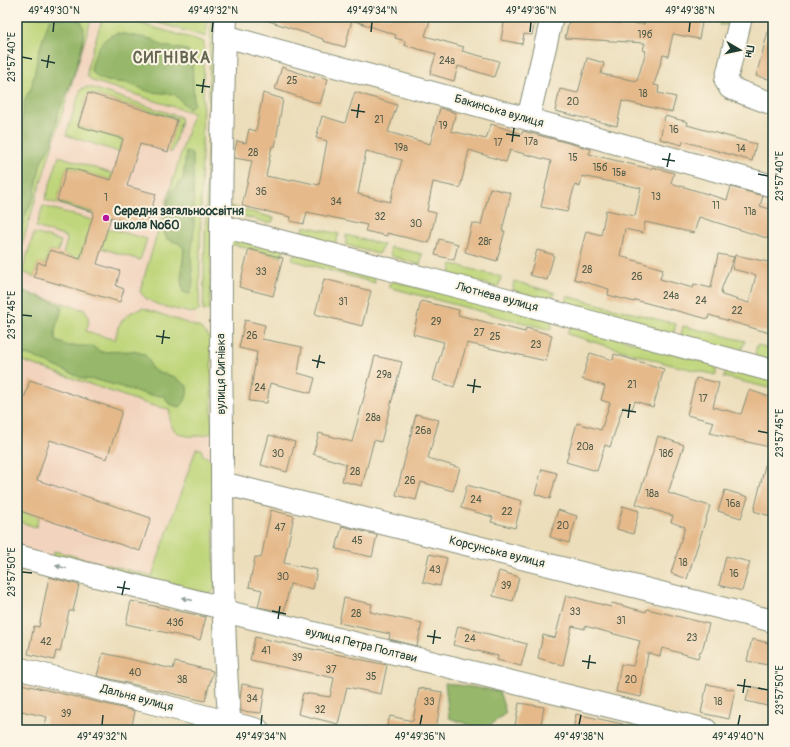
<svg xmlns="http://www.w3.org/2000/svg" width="790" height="747" viewBox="0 0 790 747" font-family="Pangolin,sans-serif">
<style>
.built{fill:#f2d4be}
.green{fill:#bfd67b;stroke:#6f8a58}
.forest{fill:#97b76b;stroke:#5b7a50}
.building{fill:#e5b98a;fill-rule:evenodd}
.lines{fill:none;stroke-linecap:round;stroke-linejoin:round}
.minor-casing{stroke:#868e78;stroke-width:24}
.minor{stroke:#fff;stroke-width:22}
.oneway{fill:#8f9e9a}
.ticks{fill:none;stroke:#1f3d34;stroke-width:1.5}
.poi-dot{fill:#b5179e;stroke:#fcf5e5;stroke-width:1.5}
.labels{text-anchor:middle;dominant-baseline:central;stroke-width:4;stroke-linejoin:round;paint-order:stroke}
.number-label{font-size:10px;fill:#505c4a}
.street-label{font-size:12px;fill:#1f3d34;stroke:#fcf5e5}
.poi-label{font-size:12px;font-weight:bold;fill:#1f3d34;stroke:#fcf5e5;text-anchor:start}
.district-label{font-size:16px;font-weight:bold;letter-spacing:1px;fill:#646852;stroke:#fcf5e5}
.neatline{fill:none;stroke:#1f3d34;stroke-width:1.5}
.ticks-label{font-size:10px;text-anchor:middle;fill:#1f3d34}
</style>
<rect width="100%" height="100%" fill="#fcf5e5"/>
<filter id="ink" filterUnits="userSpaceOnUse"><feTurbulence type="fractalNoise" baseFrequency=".025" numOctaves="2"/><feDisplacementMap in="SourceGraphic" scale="8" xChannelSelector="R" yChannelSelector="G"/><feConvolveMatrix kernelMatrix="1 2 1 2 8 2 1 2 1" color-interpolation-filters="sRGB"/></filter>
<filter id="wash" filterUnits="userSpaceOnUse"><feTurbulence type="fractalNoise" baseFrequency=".012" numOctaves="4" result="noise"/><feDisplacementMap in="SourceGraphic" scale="16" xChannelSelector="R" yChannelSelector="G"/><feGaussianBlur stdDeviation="0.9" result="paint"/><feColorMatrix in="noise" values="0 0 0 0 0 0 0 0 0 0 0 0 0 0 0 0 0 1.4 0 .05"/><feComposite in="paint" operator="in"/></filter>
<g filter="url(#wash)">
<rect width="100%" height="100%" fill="#ecdebb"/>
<!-- built -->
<path class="built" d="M72,17L197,49L195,408L211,415L215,590L17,548V123Z"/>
<!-- green -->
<g class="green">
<path d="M17,17H92L17,260Z"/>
<path d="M103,17H117L204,42L199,311L190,313C175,308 147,306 140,291L193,113L93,81L87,76L88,64Z"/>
<path d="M140,17H207L206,37Z"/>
<path d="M722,17H733L729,24L720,25Z"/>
<path d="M211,18L215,23L210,309L203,311Z"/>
<path d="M89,87L180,117L181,121L172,152H168L177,119L88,93L78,126L123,139L119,152L66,135L80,91L83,88Z"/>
<path d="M59,156L113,174L111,180L67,167L57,201L94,212V214L45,200Z"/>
<path d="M43,206L92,220L80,259L63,254L67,240L66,237L36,227Z"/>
<path d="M229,206L274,218L272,222L267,223L230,212Z"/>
<path d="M304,226L339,234L335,244C325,243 309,241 302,234Z"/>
<path d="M107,228L147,239L140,260L101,248Z"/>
<path d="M34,233L61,241L58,252L50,250L45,265L38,263L34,277L25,273L23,269Z"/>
<path d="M232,235L284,248L282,257L227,243Z"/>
<path d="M346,235L350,236L384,245L378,254L346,245Z"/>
<path d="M390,247L422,254L420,265L391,256Z"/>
<path d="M294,253L374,275L375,283L292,260Z"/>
<path d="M452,264L501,277L499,285L496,287L450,274Z"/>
<path d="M392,281L550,319L552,323L551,330L388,287Z"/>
<path d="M514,281L555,293L551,300L514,291L513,286Z"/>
<path d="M17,287L34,295L85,310C90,318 89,323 86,331L115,340L118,327L123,319L132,312L143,308L201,328L207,334L211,341L212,433C199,437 178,440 171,425C169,420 171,414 169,409L150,405L17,359Z"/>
<path d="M566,296L676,324L673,335L571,306L566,303Z"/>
<path d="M571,325L716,365V375L668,364L567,334Z"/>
<path d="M683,326L745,341L741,351L739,352L681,338Z"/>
<path d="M757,345L773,349V364L757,358L755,353Z"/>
<path d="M728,370L772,380L773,389L724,377L725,373Z"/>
<path d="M196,449H201L203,455L212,460L215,590L209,594L53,556L54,551L152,576Z"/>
<path d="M17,510L39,517L36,527L17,521Z"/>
</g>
<!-- forest -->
<g class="forest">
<path d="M53,19H73L81,21L84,29L82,47L74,74L58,114L52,142L41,162L34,197L25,216L17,252V131L21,127L25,98L31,89L39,51L49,20Z"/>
<path d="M118,33L152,39L163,46L187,50L190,52L192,60L194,104L189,109L174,94L150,92L128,83L107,81L97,77L91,70C94,53 101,37 118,33Z"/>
<path d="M186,152H191L193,158L194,228L191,257L193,282L190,294L183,292L181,281L184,249L180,244L167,239L164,232L168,202L172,191L183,179Z"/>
<path d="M17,292L38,296L62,306C61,319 52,327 56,341L69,346H92L101,352L133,351L144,354L149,360L151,368L155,371L175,377L187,386C188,395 186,401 180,407L169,404L164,396L149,395L97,380L84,379L32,356L17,353Z"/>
<path d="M445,683L499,691L506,713L484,730L449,718Z"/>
</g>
<g id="blocks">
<!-- building -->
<g class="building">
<path d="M266,17H418L430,20L425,36L464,47L462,51L499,61L494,77L458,66L454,81L430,74L436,54L404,45L405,41L395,38L396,35L352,20L345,47L323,41V39L266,20Z"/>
<path d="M505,17H536L532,35L524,34L522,44L501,40Z"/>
<path d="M570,17H601L600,22L644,24L646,17H703L699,39L673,34L668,56L663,55L654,85L659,86L658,93L676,97L672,112L622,101L617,126L555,111L560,89L578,93L587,58L604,63L601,74L637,81L646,51L643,50L645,43L565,38Z"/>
<path d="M769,28H773V80L756,76Z"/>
<path d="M282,67L314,78L315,75L328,79L320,104L275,89Z"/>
<path d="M355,92L397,105L388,132L430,144L440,108L456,113L451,131L486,139L491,124L522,134L523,131L591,149L589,154L651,169L652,167L674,173L671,183L727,200L731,187L763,196L760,206L773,210V240L699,217L694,233L645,222L643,233L625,229L620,256L663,269L660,279L693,288L694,284L711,288L718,254L734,257L721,290L722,295L749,303L756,275L732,269L735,255L773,263V296L770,308L773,309V334L709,315L708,319L635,300L634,302L608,295L609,289L574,279L586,231L601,235L606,210L635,216L641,188L582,176L580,187L575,185L567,212L541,207L551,161L510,150L506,162L469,150L460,188L433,182L427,211L436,213L429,243L387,233V236L365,231L367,225L307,212L304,224L290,221L291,217L242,206L252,161L234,158V155L237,141L246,143L249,129L256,131L263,93L283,99L275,147L272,146L266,176L291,181L292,179L319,185L327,141L316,138L322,116L345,123ZM366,151L402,160L390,202L358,194Z"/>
<path d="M88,93L177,120L168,152L140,144L127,186L156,194L146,228L111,217L97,264L120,271L116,286L124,289L120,302L34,277L38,262L45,265L50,250L80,259L94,212L57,201L67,167L111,180L123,139L78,126Z"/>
<path d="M665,116L688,122L687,125L756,144L752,161L683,141L682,145L660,139Z"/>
<path d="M490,188L511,193L502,231H505L497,261L465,252L472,223L481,225Z"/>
<path d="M439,239L458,244L454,260L435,255Z"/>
<path d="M249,249L283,258L273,296L239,287Z"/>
<path d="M537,250L554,255L547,280L530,275Z"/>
<path d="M324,279L371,291L362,326L315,314Z"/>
<path d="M421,301L459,310L458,315L525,332L526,328L552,335L546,361L467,343L454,387L433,380L444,342L413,334Z"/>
<path d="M245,320L265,325L262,339L302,347L298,373L315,378L311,393L270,383L267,403L249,401L257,352L239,348Z"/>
<path d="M590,353L613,360L614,354L664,369L653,407L635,401L632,409L623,407L610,447L605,445L597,471L566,462L577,423L601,430L610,403L601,400L605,386L582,379Z"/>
<path d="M375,356L402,362L381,442L374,440L362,486L342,481L346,464L313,454L319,433L352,442Z"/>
<path d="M696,378L719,383L713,407L741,414L749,390L773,398V448L710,433L714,422L687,415Z"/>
<path d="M30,380L122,411L107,459L50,440L37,480L151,518L140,551L17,510V420Z"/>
<path d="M416,414L439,420L428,458L460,468L453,491L421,482L416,500L396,495Z"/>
<path d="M269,435L295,442L287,472L261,465Z"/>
<path d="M658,436L684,445L668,493L710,506L687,579L671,573L685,527L671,522L673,516L636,504Z"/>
<path d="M768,453L773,454V517L754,511Z"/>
<path d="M542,469L557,473L550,499L535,494Z"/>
<path d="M467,485L522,501L515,528L491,522L493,517L461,508Z"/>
<path d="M725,490L748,497L741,518L718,511Z"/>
<path d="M623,506L639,511L633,534L617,529Z"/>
<path d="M271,510L294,516L284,563L317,570L313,589L290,584L284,612L258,607L262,590L249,587L255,557L261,558Z"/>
<path d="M558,510L577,516L569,543L550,537Z"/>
<path d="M342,526L377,535L372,557L336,549Z"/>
<path d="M429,554L447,558L440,586L423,582Z"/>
<path d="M726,556L750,562L742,591L719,585Z"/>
<path d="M499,571L519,577L513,601L493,596Z"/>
<path d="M49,577L79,585L73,611H69L60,652L56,651L54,660L28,654L34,626L39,627Z"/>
<path d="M566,595L611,607L612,603L646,612L647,609L709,624L702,651H700L698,658L662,648L660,656L648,653L641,697L616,692L621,664L633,666L640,641L585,626V629L572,626L563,665L538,658L543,635L555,638Z"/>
<path d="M344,598L372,604L370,612L422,623L417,646L389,639L390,634L339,623Z"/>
<path d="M131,601L206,617L200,640L126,624Z"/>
<path d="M458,626L527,644L521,666L497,660L498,656L453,645Z"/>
<path d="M255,637L387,665L381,694L347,687L338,724L298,714L303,693L330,697L334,678L250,660Z"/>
<path d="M752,639L773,644V666L747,661Z"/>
<path d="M103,653L173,669L175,662L213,671L205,701L97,676Z"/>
<path d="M17,683L135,711L131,730H52L44,728L47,717L17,710Z"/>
<path d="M242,684L265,688L261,713L241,711L240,699Z"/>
<path d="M707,684L735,690L729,719L701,713Z"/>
<path d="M750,686L770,691L767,706L746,701Z"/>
<path d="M419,688L442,692L436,730H386L390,716L413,721Z"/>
<path d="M519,703L544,707L540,730L515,726Z"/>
<path d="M576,714L623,724V730H573Z"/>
</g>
</g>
</g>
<g filter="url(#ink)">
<use href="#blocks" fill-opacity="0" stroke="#868e78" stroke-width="1"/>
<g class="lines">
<!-- minor casing -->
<g class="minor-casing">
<g id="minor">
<path d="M226,17C220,154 220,292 222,429C222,529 222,630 230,730"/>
<path d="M741,17L726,81L730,88L773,104"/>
<path d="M225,36L773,186"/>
<path d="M528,119L552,17"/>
<path d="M221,226L502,298L773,371"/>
<path d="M222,483L773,621"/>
<path d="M17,556L219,607L224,611L706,730"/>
<path d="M17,668L258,730"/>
</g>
</g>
<!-- minor -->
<use href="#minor" class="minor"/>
</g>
<!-- one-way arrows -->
<defs><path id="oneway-solid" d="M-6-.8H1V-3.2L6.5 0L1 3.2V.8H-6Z"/></defs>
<g class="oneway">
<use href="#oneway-solid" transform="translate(61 567) rotate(-166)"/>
<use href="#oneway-solid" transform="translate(187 599) rotate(-166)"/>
</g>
</g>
<!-- ticks -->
<path class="ticks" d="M53,32L54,22M212,32L213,22M371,32L372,22M530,32L531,22M689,32L690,22M22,57L32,59M41,60L55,63M47,68L49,55M196,85L210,87M202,93L204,79M351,110L365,112M357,118L359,104M506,134L520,136M512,142L514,128M662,159L675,161M667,167L670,153M758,174L768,176M22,315L32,316M156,336L170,338M162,344L164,330M312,360L325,363M317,368L320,355M467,385L481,387M473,393L475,379M622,410L636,412M628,418L630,404M758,431L768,433M22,572L32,573M117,587L130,589M122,595L125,581M272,611L286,614M278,619L280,606M427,636L441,638M433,644L435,630M582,661L596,663M588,669L590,655M737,685L751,687M758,688L768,690M743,693L745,679M102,725L103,715M261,725L262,715M420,725L422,715M579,725L581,715M738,725L740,715"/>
<!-- markers -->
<circle class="poi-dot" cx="106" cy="218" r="4"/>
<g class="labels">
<!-- number labels -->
<g class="number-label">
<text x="645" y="35">19б</text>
<text x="447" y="61">24а</text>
<text x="292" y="81">25</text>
<text x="643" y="94">18</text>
<text x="573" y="102">20</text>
<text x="379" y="120">21</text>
<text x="443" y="126">19</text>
<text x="674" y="130">16</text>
<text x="531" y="142">17а</text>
<text x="498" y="143">17</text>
<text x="401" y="148">19а</text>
<text x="741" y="149">14</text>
<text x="253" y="153">28</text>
<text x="573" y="158">15</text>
<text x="600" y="168">15б</text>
<text x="619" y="173">15в</text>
<text x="261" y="192">36</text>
<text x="656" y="197">13</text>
<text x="106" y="198">1</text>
<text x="336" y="202">34</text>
<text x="716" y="206">11</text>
<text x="750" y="212">11а</text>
<text x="380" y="217">32</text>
<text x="416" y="224">30</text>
<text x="485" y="242">28г</text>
<text x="587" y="270">28</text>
<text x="261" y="272">33</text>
<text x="637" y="277">26</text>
<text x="671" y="296">24а</text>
<text x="701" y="301">24</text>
<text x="343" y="302">31</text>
<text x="737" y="311">22</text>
<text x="436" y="322">29</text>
<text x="479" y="333">27</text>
<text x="252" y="336">26</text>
<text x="495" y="337">25</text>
<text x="536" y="345">23</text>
<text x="384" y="375">29а</text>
<text x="632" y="385">21</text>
<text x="260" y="388">24</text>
<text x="703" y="399">17</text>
<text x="373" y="418">28а</text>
<text x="423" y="431">26а</text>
<text x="585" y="447">20а</text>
<text x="278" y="454">30</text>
<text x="666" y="454">18б</text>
<text x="355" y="472">28</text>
<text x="410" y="481">26</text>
<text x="652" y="494">18а</text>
<text x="476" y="500">24</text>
<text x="733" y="504">16а</text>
<text x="507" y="512">22</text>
<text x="563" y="526">20</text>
<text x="280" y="528">47</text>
<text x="357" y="541">45</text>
<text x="683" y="563">18</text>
<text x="435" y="570">43</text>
<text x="734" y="574">16</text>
<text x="283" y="577">30</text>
<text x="506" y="586">39</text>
<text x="575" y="612">33</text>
<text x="356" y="614">28</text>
<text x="621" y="621">31</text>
<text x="175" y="623">43б</text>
<text x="692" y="638">23</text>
<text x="470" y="639">24</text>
<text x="46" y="642">42</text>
<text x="266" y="651">41</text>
<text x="297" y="658">39</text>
<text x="331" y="670">37</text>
<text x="135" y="673">40</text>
<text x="371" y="677">35</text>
<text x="182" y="680">38</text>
<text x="631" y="680">20</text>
<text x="252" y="699">34</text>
<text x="429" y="702">33</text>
<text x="718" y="702">18</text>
<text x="320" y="710">32</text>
<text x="66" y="714">39</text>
</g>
<!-- street labels -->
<g class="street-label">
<text transform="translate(499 111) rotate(16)">Бакинська вулиця</text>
<text transform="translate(497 297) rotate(15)">Лютнева вулиця</text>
<text transform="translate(221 374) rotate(-90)">вулиця Сигнівка</text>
<text transform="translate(497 552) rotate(14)">Корсунська вулиця</text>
<text transform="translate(361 645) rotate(14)">вулиця Петра Полтави</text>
<text transform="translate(137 698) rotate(15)">Дальня вулиця</text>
</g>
<!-- poi labels -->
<g class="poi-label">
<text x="114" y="211">Середня загальноосвітня<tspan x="114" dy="14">школа №60</tspan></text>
</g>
<!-- district labels -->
<g class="district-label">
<text x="172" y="58">СИГНІВКА</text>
</g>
</g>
<!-- margin -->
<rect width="790" height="747" fill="none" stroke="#fcf5e5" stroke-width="44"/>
<!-- north arrow -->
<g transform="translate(740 50) rotate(99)" stroke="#fcf5e5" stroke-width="3" paint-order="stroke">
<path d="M0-3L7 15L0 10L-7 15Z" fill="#1f3d34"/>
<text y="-6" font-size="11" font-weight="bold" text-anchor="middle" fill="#1f3d34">Пн</text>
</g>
<rect x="22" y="22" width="746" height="703" class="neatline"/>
<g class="ticks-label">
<text x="54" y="14">49°49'30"N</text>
<text x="213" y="14">49°49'32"N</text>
<text x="372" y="14">49°49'34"N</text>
<text x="531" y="14">49°49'36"N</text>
<text x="690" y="14">49°49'38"N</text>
<text transform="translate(11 57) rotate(-90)" y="4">23°57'40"E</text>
<text transform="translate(779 176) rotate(-90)" y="4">23°57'40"E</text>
<text transform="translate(11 315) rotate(-90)" y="4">23°57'45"E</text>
<text transform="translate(779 433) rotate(-90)" y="4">23°57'45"E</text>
<text transform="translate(11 572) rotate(-90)" y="4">23°57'50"E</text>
<text transform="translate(779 690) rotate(-90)" y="4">23°57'50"E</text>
<text x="102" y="740">49°49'32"N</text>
<text x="261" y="740">49°49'34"N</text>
<text x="420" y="740">49°49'36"N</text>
<text x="579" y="740">49°49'38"N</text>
<text x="738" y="740">49°49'40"N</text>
</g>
</svg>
